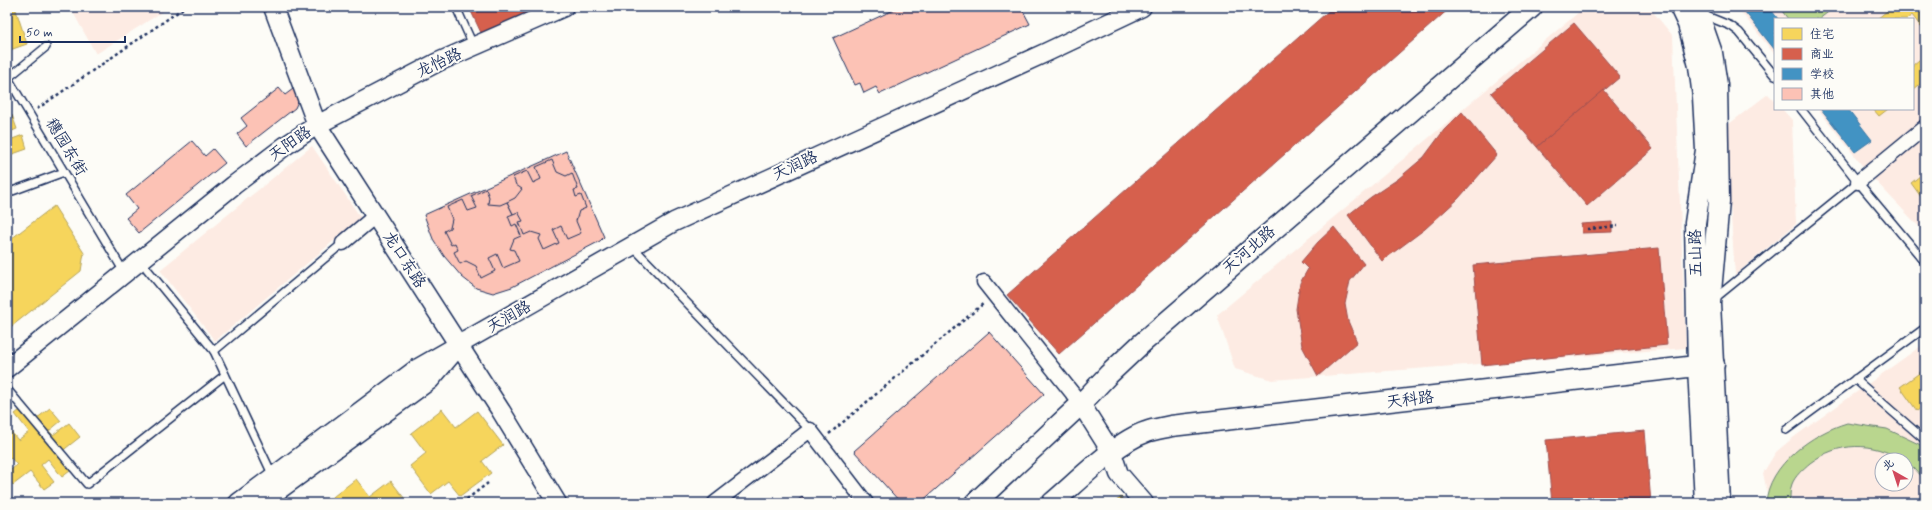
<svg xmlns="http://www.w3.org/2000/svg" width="1932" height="510" viewBox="0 0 1932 510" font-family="Mynerve,'LXGW WenKai TC',sans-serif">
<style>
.built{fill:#fdebe3;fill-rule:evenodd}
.green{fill:#b9d68e;stroke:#6a8276}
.homes{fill:#f6d55c;stroke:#b4a35d}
.shops{fill:#d6604d;stroke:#9e5152}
.schools{fill:#4393c3;stroke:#3775a5}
.building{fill:#fcc2b5;stroke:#1b2f5e}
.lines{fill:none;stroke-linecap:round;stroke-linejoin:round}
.service-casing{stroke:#1b2f5e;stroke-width:10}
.minor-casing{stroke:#1b2f5e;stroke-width:17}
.tertiary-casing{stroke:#1b2f5e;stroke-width:21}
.secondary-casing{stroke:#1b2f5e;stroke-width:23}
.path{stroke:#1b2f5e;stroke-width:2.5;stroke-dasharray:3 3;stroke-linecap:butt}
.service{stroke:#fdfcf7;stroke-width:7}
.minor{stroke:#fdfcf7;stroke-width:14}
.tertiary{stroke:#fdfcf7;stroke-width:18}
.secondary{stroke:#fdfcf7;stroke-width:20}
.labels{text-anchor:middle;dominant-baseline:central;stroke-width:4;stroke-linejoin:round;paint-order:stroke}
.street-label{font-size:16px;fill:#1b2f5e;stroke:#fdfcf7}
</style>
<rect width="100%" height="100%" fill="#fdfcf7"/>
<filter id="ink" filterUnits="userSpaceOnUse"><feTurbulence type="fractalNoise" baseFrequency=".025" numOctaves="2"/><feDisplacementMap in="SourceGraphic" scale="8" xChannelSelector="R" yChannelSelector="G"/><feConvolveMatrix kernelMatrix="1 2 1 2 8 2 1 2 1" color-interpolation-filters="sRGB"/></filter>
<g filter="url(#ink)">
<!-- built -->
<g class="built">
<path d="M70,7H170L96,54Z"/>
<path d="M1585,7H1649L1673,36L1686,348L1272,380L1235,369L1217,315Z"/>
<path d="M1737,7H1925V233L1868,173L1818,109H1913V19H1775V55Z"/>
<path d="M1768,94L1775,101V109H1782L1792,120L1796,224L1735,275L1725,127Z"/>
<path d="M312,146L361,218L215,341L160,270Z"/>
<path d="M1925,343V503H1766L1767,492L1763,473L1776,452L1794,437ZM1882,460H1906V484H1882Z"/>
</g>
<!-- green -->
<g class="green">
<path d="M1779,7H1835L1819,19H1788Z"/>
<path d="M1847,423L1887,429L1925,447V480L1914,468L1906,463V460H1902C1872,441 1838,442 1810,463C1803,469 1795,476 1792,484C1790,489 1790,495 1790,500L1868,503H1766C1768,465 1813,433 1847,423Z"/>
</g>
<!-- homes -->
<g class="homes">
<path d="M7,7H15L27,44L7,51Z"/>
<path d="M1892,7H1925V32L1912,15L1907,19H1877Z"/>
<path d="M1925,55V80L1913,90V65Z"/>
<path d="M1873,109H1888L1879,116Z"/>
<path d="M12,115L17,129L7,133V117Z"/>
<path d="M23,135L27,149L7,156V141Z"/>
<path d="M1925,172V200L1924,201L1911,183Z"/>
<path d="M54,206L84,253L81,271L7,330V242Z"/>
<path d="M1925,369V405L1917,411L1900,387Z"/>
<path d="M25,406L36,419L50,408L61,421L49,431L53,435L69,423L80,437L61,452L74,468L62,477L48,459L41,465L54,482L44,489L30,472L13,485L7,477V473L17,465L11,458L7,461V427L18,440L29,432L15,414Z"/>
<path d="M442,409L456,427L477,411L503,445L482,461L491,473L460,496L448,481L431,494L410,466L426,453L411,433Z"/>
<path d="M356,479L370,497L391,481L408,503H325Z"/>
<path d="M1121,497L1126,503H1114Z"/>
</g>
<!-- shops -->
<g class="shops">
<path d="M469,7H549L483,37Z"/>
<path d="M1333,7H1451L1059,354L1007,295Z"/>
<path d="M1574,23L1620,77L1537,147L1491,93Z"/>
<path d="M1604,90L1653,149L1587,206L1537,147Z"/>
<path d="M1462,112L1497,155L1458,199L1425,229L1382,261L1348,215L1371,197L1398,179L1424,157L1444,130Z"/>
<path d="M1612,222V232L1582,233L1581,224Z"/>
<path d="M1334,227L1364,264L1350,281L1345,304L1348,321L1357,342L1318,376L1302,346L1296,309L1300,283L1308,269L1301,262L1318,242Z"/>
<path d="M1659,248L1667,345L1482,365L1473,265Z"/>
<path d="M1645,431L1651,503H1552L1546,440Z"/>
</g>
<!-- schools -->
<g class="schools">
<path d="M1741,7H1769L1778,19H1775V50Z"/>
<path d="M1821,109H1848L1872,140L1855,152Z"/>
</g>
<!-- building -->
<g class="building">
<path d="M900,7H1021L1030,24L880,94L876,87L864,93L860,83L855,85L833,38Z"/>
<path d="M297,86L300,97L295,108L246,146L237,134L247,126L241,118L279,88L285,95Z"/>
<path d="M192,141L205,156L213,149L225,163L139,233L126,218L137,209L126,195Z"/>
<path d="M566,151L604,237L600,241L512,287L493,293L476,288L462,277L444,256L433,239L424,215Z"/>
<path d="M552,160L557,172L566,176L572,173L578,189L574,190L576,197L581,195L586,208L579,211L576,221L581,233L567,239L561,226L553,230L559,243L544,250L539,239L541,235L531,232L524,235L519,222L523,221L518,212L513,214L507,202L515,198L522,189L516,185L513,177L527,171L533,183L541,179L536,167Z"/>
<path d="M486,189L489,197L488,204L500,205L507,202L513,214L508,216L512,226L516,224L521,236L514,239L510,249L514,250L519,261L503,268L497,254L489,258L495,271L481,278L476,266L466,261L460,264L454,252L458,250L455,243L451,245L444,231L450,228L452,219L447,207L463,200L468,211L477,208L471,196Z"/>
<path d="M989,332L1044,394L920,503H901L854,451Z"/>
<path d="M802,497L807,503H794Z"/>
</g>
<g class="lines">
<!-- service casing -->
<g class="service-casing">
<g id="service">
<path d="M456,7L474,47"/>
<path d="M1704,15L1731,26L1739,32L1775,76"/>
<path d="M46,47L8,78L124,272"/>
<path d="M1801,109L1858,182L1925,262"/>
<path d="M7,193L64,172"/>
<path d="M632,246L810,430"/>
<path d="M147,269L214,351L273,476"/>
<path d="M1714,299L1858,182"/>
<path d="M214,351L343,243"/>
<path d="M1855,379L1925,440"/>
<path d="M7,389L87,484L225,375"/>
<path d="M1786,430L1925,328"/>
</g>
</g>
<!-- minor casing -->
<g class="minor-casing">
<g id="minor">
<path d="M1858,182L1925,127"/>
<path d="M343,243L375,216"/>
<path d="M984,282L1081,404"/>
<path d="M715,503L810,430L866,503"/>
</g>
</g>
<!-- tertiary casing -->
<g class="tertiary-casing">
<g id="tertiary">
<path d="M273,7L317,125L501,411L557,503"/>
<path d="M7,368L234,185L285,146L317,125L438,62L564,7"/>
<path d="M1081,404L1112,453L1119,474L1144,503"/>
<path d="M238,503L418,368L674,222L1047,52L1142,7"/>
<path d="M261,503L430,380L452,354"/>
</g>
</g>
<!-- secondary casing -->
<g class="secondary-casing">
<g id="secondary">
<path d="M1680,7L1688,24L1699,66L1703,97L1706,150L1695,223L1698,367L1705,503"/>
<path d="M1696,7L1712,53L1717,85L1719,201L1710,303L1720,503"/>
<path d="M975,503L1081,404L1108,375L1141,344L1532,7"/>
<path d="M1052,503C1077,482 1116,442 1146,432C1154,429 1163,428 1171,426L1714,364"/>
</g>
</g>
<!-- path -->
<g class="path">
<path d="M37,109L185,7"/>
<path d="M1587,229L1618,226"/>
<path d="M829,434L984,303"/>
<path d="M462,503L488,483"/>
</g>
<!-- service -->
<use href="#service" class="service"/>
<!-- minor -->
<use href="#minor" class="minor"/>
<!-- tertiary -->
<use href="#tertiary" class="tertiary"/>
<!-- secondary -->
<use href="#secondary" class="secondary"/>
</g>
</g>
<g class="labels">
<!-- street labels -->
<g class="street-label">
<text transform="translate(439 63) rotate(-25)">龙怡路</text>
<text transform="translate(290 144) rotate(-35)">天阳路</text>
<text transform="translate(66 147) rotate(59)">穗园东街</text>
<text transform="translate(795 166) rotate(-25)">天润路</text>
<text transform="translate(1249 250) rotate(-41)">天河北路</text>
<text transform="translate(1696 253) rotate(-91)">五山路</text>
<text transform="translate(404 260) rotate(57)">龙口东路</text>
<text transform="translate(509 317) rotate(-30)">天润路</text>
<text transform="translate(1410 400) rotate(-7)">天科路</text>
</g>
</g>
<!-- margin -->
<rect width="1932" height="510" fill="none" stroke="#fdfcf7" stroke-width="24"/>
<rect x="12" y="12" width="1908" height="486" fill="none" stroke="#1b2f5e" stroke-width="1.5" filter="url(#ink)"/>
<!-- legend -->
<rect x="1774" y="18" width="140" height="92" fill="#fdfcf7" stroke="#a3aaba"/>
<rect x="1782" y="28" width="20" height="12" fill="#f6d55c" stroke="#a3aaba"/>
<text x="1810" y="38" font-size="12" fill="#1b2f5e">住宅</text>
<rect x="1782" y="48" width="20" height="12" fill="#d6604d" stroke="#a3aaba"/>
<text x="1810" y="58" font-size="12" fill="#1b2f5e">商业</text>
<rect x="1782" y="68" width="20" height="12" fill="#4393c3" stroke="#a3aaba"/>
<text x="1810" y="78" font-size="12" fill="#1b2f5e">学校</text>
<rect x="1782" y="88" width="20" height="12" fill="#fcc2b5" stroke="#a3aaba"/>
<text x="1810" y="98" font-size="12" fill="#1b2f5e">其他</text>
<!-- north arrow -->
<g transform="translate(1894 472) rotate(321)"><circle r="19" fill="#fdfcf7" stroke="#a3aaba"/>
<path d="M0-3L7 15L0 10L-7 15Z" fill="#d1495b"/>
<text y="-6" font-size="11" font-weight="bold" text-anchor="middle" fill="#1b2f5e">北</text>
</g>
<!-- scale -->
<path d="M20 36v6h105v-6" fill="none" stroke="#1b2f5e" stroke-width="2"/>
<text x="26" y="36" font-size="12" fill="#1b2f5e" stroke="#fdfcf7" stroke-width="3" paint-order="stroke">50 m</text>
</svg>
